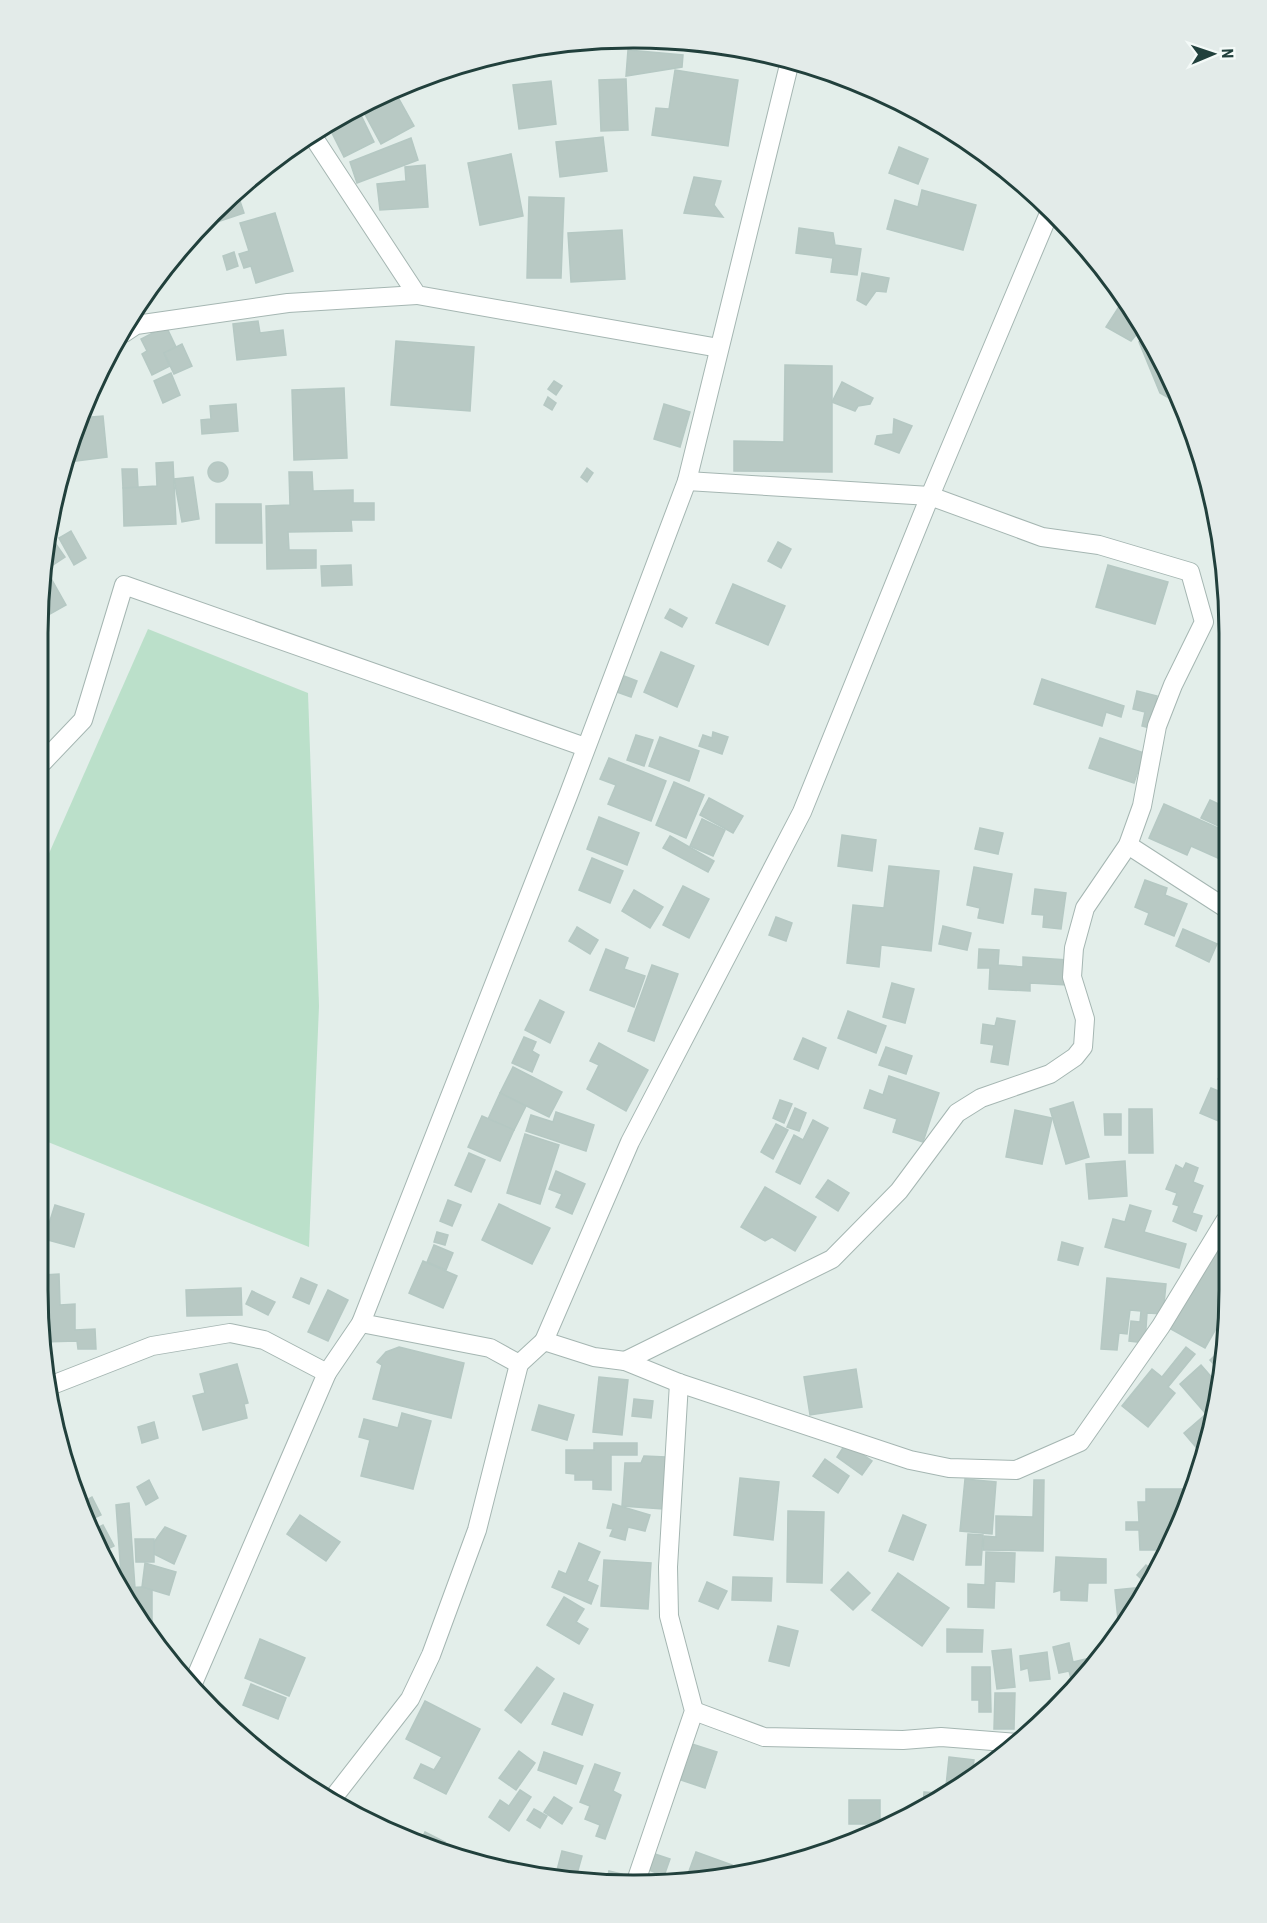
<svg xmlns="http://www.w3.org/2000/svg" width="1267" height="1923" viewBox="0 0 1267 1923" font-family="'Roboto Condensed',sans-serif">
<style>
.green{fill:#bbe0ca}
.building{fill:#b8c9c4;stroke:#b5c8c3;stroke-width:1.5}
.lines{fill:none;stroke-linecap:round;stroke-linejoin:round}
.minor-casing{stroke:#a5b6b2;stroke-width:20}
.minor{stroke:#fff;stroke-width:18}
.rim{fill:none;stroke:#21403c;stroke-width:3}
</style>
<rect width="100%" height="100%" fill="#e3eeea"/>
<!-- green -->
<path class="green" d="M148,629L308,693L319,1006L309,1247L43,1140V867Z"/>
<!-- building -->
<g class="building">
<path d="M732,47L753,52V54L733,56Z"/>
<path d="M628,50L683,55L682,67L626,76Z"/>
<path d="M675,70L738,80L728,146L652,135L656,108L669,109Z"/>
<path d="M626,79L628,130L601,131L599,80Z"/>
<path d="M551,81L556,124L519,129L513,85Z"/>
<path d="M394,90L414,126L381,144L360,105Z"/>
<path d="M357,107L374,142L344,157L328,125Z"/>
<path d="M603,137L607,171L560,177L556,142Z"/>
<path d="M411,138L418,160L357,183L350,162Z"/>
<path d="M899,147L928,159L918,184L889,173Z"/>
<path d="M511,154L523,216L480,225L468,163Z"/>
<path d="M425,165L428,207L380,210L377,184L406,181L405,167Z"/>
<path d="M694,177L721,181L714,205L723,217L684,213Z"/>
<path d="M922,190L976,205L963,250L887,229L895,200L918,207Z"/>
<path d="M237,192L244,213L199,228Z"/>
<path d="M529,197L564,198L561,278H527Z"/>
<path d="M275,213L293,271L256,283L251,266L244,268L239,254L249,251L240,223Z"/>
<path d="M799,228L833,233L835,245L861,249L857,275L831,272L833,258L796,253Z"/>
<path d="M622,230L625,279L571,282L568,233Z"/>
<path d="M234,252L238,266L227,270L223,256Z"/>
<path d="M862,273L889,278L886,292L876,291L866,305L857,300Z"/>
<path d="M1124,299L1142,328L1131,341L1106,327Z"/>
<path d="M258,321L260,333L283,330L286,355L237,360L233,324Z"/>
<path d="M166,326L176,347L164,353L170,366L152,375L142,354L147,351L141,339Z"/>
<path d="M1146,334L1168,370L1179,399L1174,401L1160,393L1139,342Z"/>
<path d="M396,341L474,347L470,411L391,405Z"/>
<path d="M182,344L192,366L174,374L164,353Z"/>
<path d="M785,365L832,366V472L734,471V441L784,442Z"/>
<path d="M171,373L180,395L163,403L154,381Z"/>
<path d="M554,381L562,386L556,395L548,389Z"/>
<path d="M842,382L873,398L870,404L858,406L855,411L832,402Z"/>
<path d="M344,388L347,458L294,460L292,390Z"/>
<path d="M548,397L556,403L552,410L544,405Z"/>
<path d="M236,404L238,431L202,434L201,420L211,419L210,406Z"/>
<path d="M664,404L690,412L680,447L654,439Z"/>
<path d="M103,416L107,457L69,462L68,448L79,418Z"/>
<path d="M894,419L912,426L899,453L875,444L877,436L893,434Z"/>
<circle cx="218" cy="472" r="10"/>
<path d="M173,462L176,524L124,526L123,488L157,486L156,463Z"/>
<path d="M587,468L593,473L587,482L581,477Z"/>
<path d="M122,469H137L138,487L123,488Z"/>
<path d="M289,472H312L313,491L353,490V503H374V520H351L352,531L288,532L289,550H316V568L267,569L266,506L290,505Z"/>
<path d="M193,477L199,519L182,522L174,479Z"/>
<path d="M216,504H261L262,543H216Z"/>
<path d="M71,531L86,558L74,565L59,538Z"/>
<path d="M53,540L65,557L53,565L44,550L45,545Z"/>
<path d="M778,542L791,549L781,568L768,561Z"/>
<path d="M43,564L66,605L43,618Z"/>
<path d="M351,565L352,585L322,586L321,566Z"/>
<path d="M1108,565L1168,582L1155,624L1096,607Z"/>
<path d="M733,584L785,606L768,645L716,623Z"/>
<path d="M670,609L687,618L682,627L665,618Z"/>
<path d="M661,652L694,666L677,707L644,692Z"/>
<path d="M624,676L637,681L631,697L617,692Z"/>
<path d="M1042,679L1124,706L1121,717L1106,712L1102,726L1034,704Z"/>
<path d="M1137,691L1157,696L1150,728L1142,726L1145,712L1133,709Z"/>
<path d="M713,732L728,737L722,754L699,746L703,735L712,738Z"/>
<path d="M636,735L653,740L644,766L627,760Z"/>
<path d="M660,737L699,751L689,781L649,766Z"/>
<path d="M1100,738L1144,753L1134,783L1089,768Z"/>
<path d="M609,758L666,781L651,821L608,804L616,785L600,779Z"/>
<path d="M674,782L704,795L686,838L656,825Z"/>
<path d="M709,798L743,816L733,833L700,815Z"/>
<path d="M1210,800L1227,808V830L1201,818Z"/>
<path d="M1164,804L1227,832V862L1191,846L1187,855L1149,838Z"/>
<path d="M599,817L639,833L627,865L587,849Z"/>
<path d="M702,819L725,830L713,856L690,846Z"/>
<path d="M980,828L1003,833L998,854L975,849Z"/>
<path d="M842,835L876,840L872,871L838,866Z"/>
<path d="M670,836L714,861L708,872L663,848Z"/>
<path d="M592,858L623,871L610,903L579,890Z"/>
<path d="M889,866L939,871L931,951L881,945L879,967L847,963L853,905L884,908Z"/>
<path d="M974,867L1012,874L1003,923L978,918L980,908L967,905Z"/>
<path d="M1145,880L1167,888L1165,895L1187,904L1174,936L1145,924L1149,913L1135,907Z"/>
<path d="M683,886L709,899L689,938L663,925Z"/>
<path d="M1035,889L1066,893L1061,929L1043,927L1044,915L1032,914Z"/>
<path d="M634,890L663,907L650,928L622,911Z"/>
<path d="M776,917L792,923L786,941L769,935Z"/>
<path d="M943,926L971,933L967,950L939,944Z"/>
<path d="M577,927L598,940L590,954L569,941Z"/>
<path d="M1183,929L1217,944L1209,962L1176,946Z"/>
<path d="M606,949L628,958L624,969L645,976L634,1007L590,990Z"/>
<path d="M979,949L999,950L998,965L1023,967V957L1068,960L1067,985L1030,983V991L989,989L990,968H978Z"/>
<path d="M652,965L678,974L654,1041L628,1031Z"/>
<path d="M892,983L914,989L905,1023L883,1017Z"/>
<path d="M540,1000L564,1012L550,1043L525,1030Z"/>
<path d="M848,1011L886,1026L876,1053L838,1038Z"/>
<path d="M997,1018L1015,1021L1008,1065L991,1062L994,1045L981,1043L983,1024L995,1026Z"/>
<path d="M524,1037L536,1042L532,1051L539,1055L532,1072L512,1063Z"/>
<path d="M803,1038L826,1048L818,1069L794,1059Z"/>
<path d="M599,1043L648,1070L626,1111L587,1089L599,1065L590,1061Z"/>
<path d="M886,1047L912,1056L906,1074L879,1065Z"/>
<path d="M1226,1066V1083L1218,1079Z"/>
<path d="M513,1067L562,1092L549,1117L500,1093Z"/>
<path d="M889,1076L939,1093L923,1142L893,1132L897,1119L864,1108L870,1090L883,1095Z"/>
<path d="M1211,1088L1226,1094L1223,1123L1200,1113Z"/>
<path d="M500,1093L526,1106L514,1130L488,1119Z"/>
<path d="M780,1100L792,1104L784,1123L773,1118Z"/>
<path d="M1073,1102L1089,1157L1066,1164L1050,1109Z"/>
<path d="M795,1108L806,1113L799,1131L787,1127Z"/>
<path d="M1129,1109H1152L1153,1153H1129Z"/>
<path d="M1015,1110L1052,1118L1042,1164L1006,1157Z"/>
<path d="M556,1112L594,1125L586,1151L526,1131L531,1115L553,1122Z"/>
<path d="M1104,1114H1121V1135H1105Z"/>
<path d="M482,1116L514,1130L500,1161L468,1147Z"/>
<path d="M813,1120L828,1128L800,1184L776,1172L794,1135L803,1140Z"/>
<path d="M776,1124L788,1130L773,1159L761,1152Z"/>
<path d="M1226,1133L1225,1148L1221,1147Z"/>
<path d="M525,1134L559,1145L540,1204L507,1193Z"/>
<path d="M469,1153L485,1160L471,1192L455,1185Z"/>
<path d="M1125,1161L1127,1196L1089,1199L1086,1164Z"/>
<path d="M1186,1163L1198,1168L1193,1182L1203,1186L1192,1213L1202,1216L1196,1231L1173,1221L1179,1206L1173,1204L1177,1193L1166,1189L1176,1165L1183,1169Z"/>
<path d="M556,1171L585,1184L572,1214L556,1207L562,1194L549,1189Z"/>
<path d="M828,1180L849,1193L838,1211L816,1197Z"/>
<path d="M765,1187L816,1217L795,1251L772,1237L765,1241L741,1227Z"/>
<path d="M448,1200L461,1205L452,1226L440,1221Z"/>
<path d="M499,1204L550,1228L532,1264L482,1240Z"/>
<path d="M55,1205L84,1214L74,1247L44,1239Z"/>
<path d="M1130,1205L1151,1211L1144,1232L1186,1244L1179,1268L1105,1247L1113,1219L1125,1222Z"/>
<path d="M1225,1231V1287L1217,1301L1225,1306V1313L1205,1348L1169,1328Z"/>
<path d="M437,1232L448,1235L445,1245L434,1242Z"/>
<path d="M1062,1242L1083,1248L1078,1265L1058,1260Z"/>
<path d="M434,1245L453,1253L446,1270L427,1262Z"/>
<path d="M43,1260V1275L59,1274L60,1305L75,1304V1330L95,1329L96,1349H78L77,1341L43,1342Z"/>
<path d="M423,1261L457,1276L443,1308L409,1293Z"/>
<path d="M301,1278L317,1285L309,1304L293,1297Z"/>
<path d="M1107,1278L1166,1284L1163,1314L1147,1313L1145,1343L1129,1341L1131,1321L1140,1322L1141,1311L1130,1310L1127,1334L1119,1333L1117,1350L1101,1349Z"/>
<path d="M241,1288L242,1315L187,1316L186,1290Z"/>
<path d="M328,1290L348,1300L328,1341L308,1332Z"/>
<path d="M252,1291L275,1302L268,1315L246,1304Z"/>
<path d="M399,1347L464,1363L451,1418L373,1399L382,1365L377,1362L386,1352Z"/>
<path d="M1186,1347L1195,1354L1168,1387L1175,1393L1148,1427L1122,1406L1152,1369L1162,1377Z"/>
<path d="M1224,1347V1368L1223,1374L1210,1360Z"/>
<path d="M237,1364L248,1403L244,1404L247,1418L203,1430L193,1396L205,1393L200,1374Z"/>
<path d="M1201,1365L1220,1387L1206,1447L1200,1452L1184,1433L1206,1414L1180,1384Z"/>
<path d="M856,1369L862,1407L810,1415L804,1377Z"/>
<path d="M599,1377L628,1380L622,1435L593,1432Z"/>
<path d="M634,1399L653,1401L651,1418L632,1416Z"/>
<path d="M539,1405L574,1415L567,1440L532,1430Z"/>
<path d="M402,1413L431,1421L413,1489L361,1476L370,1440L359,1437L364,1419L398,1428Z"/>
<path d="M154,1422L158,1438L142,1443L138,1427Z"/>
<path d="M594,1443H637V1455H611V1490L593,1489V1480H575V1474L566,1473V1450H594Z"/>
<path d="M846,1443L872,1461L862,1475L837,1457Z"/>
<path d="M644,1456L666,1457L663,1509L622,1506L625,1463H641Z"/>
<path d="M825,1459L849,1476L838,1493L813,1476Z"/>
<path d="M740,1478L779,1482L773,1540L734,1535Z"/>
<path d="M965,1479L996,1482L992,1534L960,1531Z"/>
<path d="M149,1480L158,1498L146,1505L137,1487Z"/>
<path d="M1034,1480H1044L1043,1551L983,1550L984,1536L996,1537V1516L1033,1517Z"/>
<path d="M1146,1489H1190V1500L1178,1529H1166L1167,1550H1140L1139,1530H1126V1522H1139L1138,1502H1146Z"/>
<path d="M92,1497L101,1515L92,1519L83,1502Z"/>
<path d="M129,1503L135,1588H122L116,1505Z"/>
<path d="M613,1504L650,1515L645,1531L628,1527L625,1540L610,1536L613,1529L607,1528Z"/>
<path d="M788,1511L824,1512L822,1583L787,1582Z"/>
<path d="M300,1515L340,1542L326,1561L287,1534Z"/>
<path d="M903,1515L926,1525L913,1560L889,1551Z"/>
<path d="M103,1525L114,1546L104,1551L93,1530Z"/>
<path d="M165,1527L186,1536L174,1564L154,1554V1542Z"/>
<path d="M968,1534L983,1535L981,1565H966Z"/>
<path d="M135,1539H154V1562H136Z"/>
<path d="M579,1543L600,1552L587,1581L598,1586L591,1604L552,1587L559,1571L566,1574Z"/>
<path d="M986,1552L1015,1553L1014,1582L995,1581L994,1608L968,1607V1584L985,1585Z"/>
<path d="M1056,1557L1106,1559V1583H1088L1087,1601L1061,1600V1590L1054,1592Z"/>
<path d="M604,1560L651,1563L648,1609L601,1606Z"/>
<path d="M145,1563L176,1572L169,1595L142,1587Z"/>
<path d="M1146,1565L1155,1572L1147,1584L1137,1575Z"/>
<path d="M848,1572L870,1593L853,1610L831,1590Z"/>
<path d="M898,1573L949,1608L922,1646L872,1610Z"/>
<path d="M733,1577L772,1578L771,1601L732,1600Z"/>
<path d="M707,1582L727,1591L718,1609L699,1601Z"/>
<path d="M142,1587L152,1590V1627H143L138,1621L122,1588Z"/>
<path d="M1145,1587L1124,1619L1118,1620L1115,1590Z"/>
<path d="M564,1597L584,1609L576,1622L588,1629L579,1644L547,1625Z"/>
<path d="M778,1626L798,1631L789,1666L769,1661Z"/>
<path d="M947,1629L983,1630L982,1652H947Z"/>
<path d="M260,1639L305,1658L289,1696L245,1678Z"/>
<path d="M1069,1643L1073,1662L1099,1656L1074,1690L1069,1671L1059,1673L1053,1647Z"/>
<path d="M1011,1649L1015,1687L997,1689L992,1651Z"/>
<path d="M1047,1652L1050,1679L1030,1681L1028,1668L1021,1670L1020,1656Z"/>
<path d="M537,1667L554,1679L521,1723L505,1710Z"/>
<path d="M972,1667H990L991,1712H979V1700H972Z"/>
<path d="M251,1684L286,1698L278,1719L243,1705Z"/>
<path d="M564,1693L593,1705L582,1735L552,1724Z"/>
<path d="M995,1693H1015L1014,1729H994Z"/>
<path d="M425,1701L480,1729L446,1794L414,1778L421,1764L434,1770L442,1757L406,1739Z"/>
<path d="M692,1744L717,1752L705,1788L681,1780Z"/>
<path d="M519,1751L535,1763L516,1790L499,1778Z"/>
<path d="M544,1752L583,1766L576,1784L538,1770Z"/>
<path d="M949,1757L974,1760L972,1777L945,1796Z"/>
<path d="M595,1764L620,1773L613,1791L621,1795L605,1839L596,1836L600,1825L585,1819L590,1806L580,1802Z"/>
<path d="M520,1790L531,1797L509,1831L489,1817L500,1800L509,1806Z"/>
<path d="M924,1792L938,1793L937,1802L923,1809Z"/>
<path d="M554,1797L572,1808L562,1824L544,1812Z"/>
<rect x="849" y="1800" width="31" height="24"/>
<path d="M534,1809L547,1816L540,1828L527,1820Z"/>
<path d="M425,1832L445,1842L440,1852L419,1845Z"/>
<path d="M562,1851L582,1856L575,1881L555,1878Z"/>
<path d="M696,1852L732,1865L728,1875L685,1882Z"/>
<path d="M655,1854L670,1859L664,1876L649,1870Z"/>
<path d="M609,1871L622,1874L620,1884H606Z"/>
</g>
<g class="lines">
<!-- minor casing -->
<g class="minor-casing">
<g id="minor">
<path d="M312,135L417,295L719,348"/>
<path d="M124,333L136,325L288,303L417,295"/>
<path d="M43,762L83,720L124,585L585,747"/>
<path d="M1128,845L1227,909"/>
<path d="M361,1323L490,1348L519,1364L544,1341L594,1357L625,1361L679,1383L910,1460L949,1468L1016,1470L1080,1442L1161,1326L1225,1221"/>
<path d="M544,1341L630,1142L802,812L930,496L1050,211"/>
<path d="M625,1361L832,1259L899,1191L957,1113L981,1098L1050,1074L1075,1057L1083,1047L1085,1019L1072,977L1074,948L1085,908L1128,845L1142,806L1157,726L1173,685L1204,622L1190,572L1099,545L1042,537L930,496L687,481"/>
<path d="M47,1387L152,1346L230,1333L264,1340L327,1373"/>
<path d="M191,1688L327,1373L361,1323L568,796L687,481L790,61"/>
<path d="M694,1711L764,1737L903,1740L941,1737L1019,1743"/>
<path d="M333,1798L410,1699L431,1655L477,1530L519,1364"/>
<path d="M635,1884L694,1711L669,1616L668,1567L679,1383"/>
</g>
</g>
<!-- minor -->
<use href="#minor" class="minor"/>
</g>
<!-- crop -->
<path d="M0 0H1267V1923H0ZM633 48H634A585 585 0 0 1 1219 633V1290A585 585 0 0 1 634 1875H633A585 585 0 0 1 48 1290V633A585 585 0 0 1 633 48Z" fill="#e3ebe9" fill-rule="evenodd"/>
<path class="rim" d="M633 48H634A585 585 0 0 1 1219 633V1290A585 585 0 0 1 634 1875H633A585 585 0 0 1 48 1290V633A585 585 0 0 1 633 48Z"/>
<!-- north arrow -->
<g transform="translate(1213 54) rotate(88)" stroke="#f4faf8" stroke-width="4.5" paint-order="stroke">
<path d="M0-4.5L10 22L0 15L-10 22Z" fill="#21403c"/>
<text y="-9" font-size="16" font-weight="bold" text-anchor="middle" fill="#21403c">N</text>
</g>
</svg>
